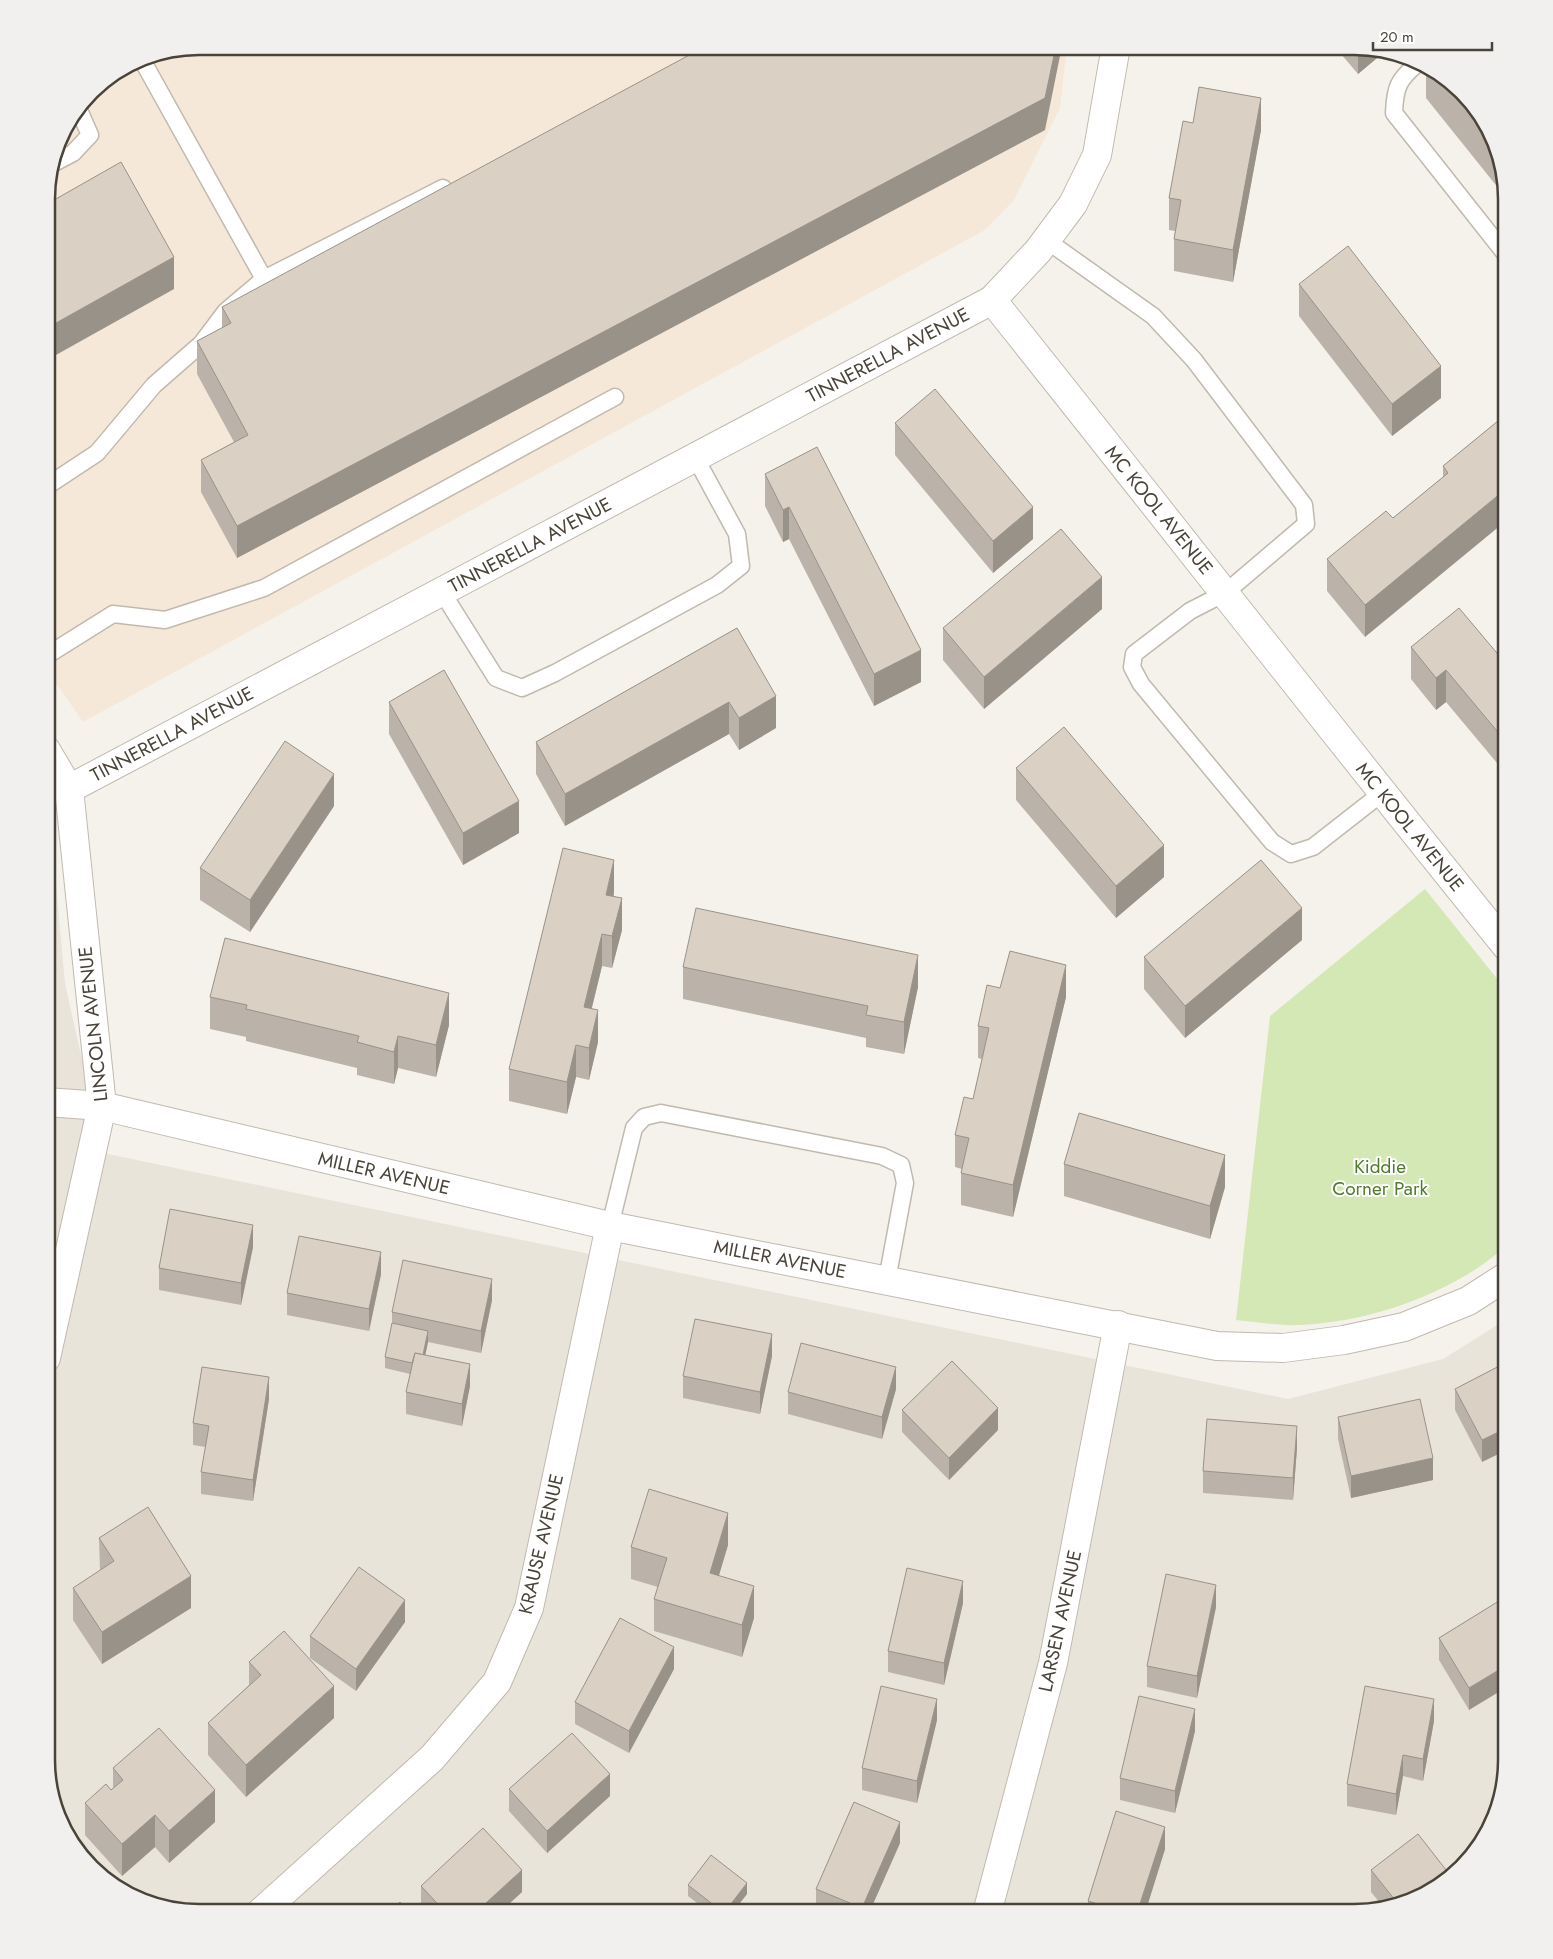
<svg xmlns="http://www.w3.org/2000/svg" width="1553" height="1959" viewBox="0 0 1553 1959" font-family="Jost,sans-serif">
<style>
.residential{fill:#e9e4da}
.commercial{fill:#f6e8d8}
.green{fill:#d4e8b6}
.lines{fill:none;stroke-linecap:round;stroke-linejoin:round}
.service-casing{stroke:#c1b9ae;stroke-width:19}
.minor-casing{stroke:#c1b9ae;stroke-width:30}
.service{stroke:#fff;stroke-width:16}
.minor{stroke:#fff;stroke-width:28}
.wall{fill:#bbb3a9}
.shaded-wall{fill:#999289}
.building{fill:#dad0c4;stroke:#999289}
.labels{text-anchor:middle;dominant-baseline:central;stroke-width:4;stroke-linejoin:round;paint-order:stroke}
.street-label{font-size:19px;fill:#4a4339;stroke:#fff}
.park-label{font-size:19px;fill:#4f7c2c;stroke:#fff}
.rim{fill:none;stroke:#4a4339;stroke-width:2.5}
</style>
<rect width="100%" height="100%" fill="#f5f2ec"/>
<!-- residential -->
<path class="residential" d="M46,820L51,828L65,984L103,1153L1288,1399L1443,1359L1507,1319V1760L1491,1828L1439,1887L1403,1905L1354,1913H199L131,1897L72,1845L54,1809L46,1760Z"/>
<!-- commercial -->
<path class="commercial" d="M199,46H1067L1060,108L1014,200L985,230L83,722L46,669L47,189L62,131L98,84L141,58Z"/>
<!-- green -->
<path class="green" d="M1425,889L1507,991V1246C1497,1253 1487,1262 1476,1269C1425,1302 1362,1322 1301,1325C1280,1326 1257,1322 1236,1320L1270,1016Z"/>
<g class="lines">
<!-- service casing -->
<g class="service-casing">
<g id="service">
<path d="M141,58L264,279"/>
<path d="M1418,63C1398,80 1395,87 1394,113L1507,256"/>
<path d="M54,163L73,153L90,135L79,110"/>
<path d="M1046,240L1153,316L1194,360L1304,505L1306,524L1225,593L1190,611L1134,654L1132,667L1141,684L1272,842L1291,854L1313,847L1382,793"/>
<path d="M47,486L97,453L154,385L201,344L226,311L264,279L443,188"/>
<path d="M442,592L496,678L522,688L555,673L717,585L741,566L737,534L695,457"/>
<path d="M46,656L113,614L165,620L264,588L615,397"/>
<path d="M610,1226L634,1128L644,1117L661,1113L882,1156L901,1165L905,1183L887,1280"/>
</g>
</g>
<!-- minor casing -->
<g class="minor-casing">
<g id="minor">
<path d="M1116,46L1097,155L1073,204L1038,251L992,300C1164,515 1333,733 1507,947"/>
<path d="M69,789L992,300"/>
<path d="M46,1102L102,1106L610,1226L1217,1346L1283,1348L1344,1340L1404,1327L1468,1301L1507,1276"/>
<path d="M46,1358L102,1106L69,789L46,750"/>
<path d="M260,1913L432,1758L497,1682L529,1608L610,1226"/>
<path d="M987,1913L1053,1663L1118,1325"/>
</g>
</g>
<!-- service -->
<use href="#service" class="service"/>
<!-- minor -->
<use href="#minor" class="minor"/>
</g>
<!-- wall -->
<g class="wall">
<path d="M1335,47H1363L1383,53L1358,74Z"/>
<path d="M1426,65L1430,67L1481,114L1499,150L1507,199L1426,98Z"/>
<path d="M1193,123L1261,130L1233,282L1174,271V239L1175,231L1169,230V198Z"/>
<path d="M1045,130L237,558L201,492V460L234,442L197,374V341L222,328V307Z"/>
<path d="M1299,284L1441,398L1392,436L1299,316Z"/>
<path d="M1504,416L1365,637L1327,591V559L1393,518L1443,477V466Z"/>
<path d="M895,423L1033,539L993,573L895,455Z"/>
<path d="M765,474L921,682L874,706L789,539L783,542L765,506Z"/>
<path d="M1102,609L984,709L943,660V628Z"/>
<path d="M737,628L776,728L739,750L729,734L565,826L536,774V742Z"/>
<path d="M1411,647L1507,665V775L1446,702L1436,710L1411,679Z"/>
<path d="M389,702L519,833L463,865L389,734Z"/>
<path d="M1016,768L1164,877L1116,918L1016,800Z"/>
<path d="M334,806L250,932L200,900V868Z"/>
<path d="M614,892V896L622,930L612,968L602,966L592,1008L598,1042L589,1080L576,1077L567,1114L509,1101V1069Z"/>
<path d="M1302,940L1185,1038L1144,989V957Z"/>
<path d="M683,967L918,987L904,1054L866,1047V1038L683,999Z"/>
<path d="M1000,988L1066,997L1013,1217L961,1205V1173L962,1169L955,1167V1135L973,1099L982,1059L978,1058V1026Z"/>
<path d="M210,997L449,1025L436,1077L398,1068L394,1084L357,1075V1068L246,1041V1037L210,1029Z"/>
<path d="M1064,1164L1225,1187L1210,1239L1064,1196Z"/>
<path d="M253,1247L241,1305L159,1290V1268Z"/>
<path d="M381,1274L369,1331L287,1315V1293Z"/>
<path d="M492,1300L481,1353L428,1342L425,1355L470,1386L462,1426L406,1414V1392L410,1374L385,1368V1357L392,1323V1312Z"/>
<path d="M772,1356L760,1414L683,1398V1376Z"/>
<path d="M1507,1362L1482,1462L1455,1410V1389Z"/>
<path d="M896,1389L882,1439L788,1414V1392Z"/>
<path d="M269,1399L253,1501L201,1494V1472L206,1447L193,1445V1423Z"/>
<path d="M902,1410L998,1430L949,1480L902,1432Z"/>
<path d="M1338,1417L1433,1480L1351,1498L1338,1439Z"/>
<path d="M1297,1448L1293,1500L1203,1493V1471Z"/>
<path d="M99,1538L191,1608L102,1664L73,1620V1588L100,1571Z"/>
<path d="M728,1545L719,1575L754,1618L742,1657L654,1631V1599L658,1587L631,1579V1547Z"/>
<path d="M1507,1596L1469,1710L1439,1660V1638Z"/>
<path d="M963,1603L944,1685L888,1672V1651Z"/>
<path d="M1216,1607L1197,1698L1147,1687V1666Z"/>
<path d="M405,1622L356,1691L310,1658V1636Z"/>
<path d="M249,1662L334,1718L246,1797L208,1755V1723L249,1685Z"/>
<path d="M674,1669L629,1753L575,1724V1702Z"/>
<path d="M937,1720L917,1803L862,1790V1768Z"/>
<path d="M1434,1721L1423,1781L1403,1776L1396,1815L1347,1806V1784Z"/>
<path d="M1195,1731L1175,1813L1120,1800V1778Z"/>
<path d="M113,1768L215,1822L169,1863L155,1847L122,1876L85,1835V1803L111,1790L113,1788Z"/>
<path d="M509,1789L610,1796L547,1853L509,1811Z"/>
<path d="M900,1843L869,1913H821L816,1911V1889Z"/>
<path d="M1165,1849L1145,1913H1088V1901Z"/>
<path d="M1371,1870L1403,1905L1384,1908L1371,1892Z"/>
<path d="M688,1885L747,1894L732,1913H710L688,1896Z"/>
<path d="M421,1886L522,1892L499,1913H426L421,1907Z"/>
</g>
<!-- shaded-wall -->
<g class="shaded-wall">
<path d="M1056,46H1062L1045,130L237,558V526Z"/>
<path d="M1358,47H1363L1383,53L1358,74Z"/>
<path d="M1261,98V130L1233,282V250Z"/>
<path d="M174,257V289L47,360V328Z"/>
<path d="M1441,366V398L1392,436V404Z"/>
<path d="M1507,488V520L1365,637V605Z"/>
<path d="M789,507V539L783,542V510Z"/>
<path d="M1033,507V539L993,573V541Z"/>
<path d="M1102,577V609L984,709V677Z"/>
<path d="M921,650V682L874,706V674Z"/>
<path d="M1446,670V702L1436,710V678Z"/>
<path d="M776,696V728L739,750V718Z"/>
<path d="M729,702V734L565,826V794Z"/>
<path d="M334,774V806L250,932V900Z"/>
<path d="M519,801V833L463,865V833Z"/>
<path d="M1164,845V877L1116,918V886Z"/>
<path d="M614,860V892L606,927V895Z"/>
<path d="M622,898V930L612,968V936Z"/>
<path d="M1302,908V940L1185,1038V1006Z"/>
<path d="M602,934V966L584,1039V1007Z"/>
<path d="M918,955V987L904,1054V1022Z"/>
<path d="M1066,965V997L1013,1217V1185Z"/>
<path d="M449,993V1025L436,1077V1045Z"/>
<path d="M598,1010V1042L589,1080V1048Z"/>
<path d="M398,1036V1068L394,1084V1052Z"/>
<path d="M576,1045V1077L567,1114V1082Z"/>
<path d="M1225,1155V1187L1210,1239V1206Z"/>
<path d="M253,1225V1247L241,1305V1283Z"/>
<path d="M381,1252V1274L369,1331V1309Z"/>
<path d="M492,1279V1300L481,1353V1331Z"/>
<path d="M428,1331V1342L421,1376V1365Z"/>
<path d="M772,1334V1356L760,1414V1392Z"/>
<path d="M470,1364V1386L462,1426V1404Z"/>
<path d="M896,1367V1389L882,1439V1417Z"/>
<path d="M269,1377V1399L253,1501V1480Z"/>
<path d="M998,1408V1430L949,1480V1458Z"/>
<path d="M1297,1426V1448L1293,1500V1478Z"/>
<path d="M1507,1428V1450L1482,1462V1440Z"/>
<path d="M1433,1458V1480L1351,1498V1476Z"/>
<path d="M728,1513V1545L710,1605V1573Z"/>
<path d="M191,1576V1608L102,1664V1632Z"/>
<path d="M963,1581V1603L944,1685V1663Z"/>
<path d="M1216,1585V1607L1197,1698V1676Z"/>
<path d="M754,1586V1618L742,1657V1625Z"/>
<path d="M405,1600V1622L356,1691V1669Z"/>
<path d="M674,1647V1669L629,1753V1731Z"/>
<path d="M1507,1665V1687L1469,1710V1688Z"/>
<path d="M334,1686V1718L246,1797V1765Z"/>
<path d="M937,1699V1720L917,1803V1781Z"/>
<path d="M1434,1699V1721L1423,1781V1759Z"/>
<path d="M1195,1709V1731L1175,1813V1791Z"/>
<path d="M1403,1755V1776L1396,1815V1794Z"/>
<path d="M610,1774V1796L547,1853V1831Z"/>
<path d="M215,1790V1822L169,1863V1831Z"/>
<path d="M155,1815V1847L122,1876V1844Z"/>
<path d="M900,1822V1843L869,1913H862V1908Z"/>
<path d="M1165,1827V1849L1145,1913H1137Z"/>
<path d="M522,1870V1892L499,1913H475Z"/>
<path d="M747,1883V1894L732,1913H724Z"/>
</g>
<!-- building -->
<g class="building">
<path d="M706,46H1056L1045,98L237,526L201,460L248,435L197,341L231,323L222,307Z"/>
<path d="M1445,81L1481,114L1495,144Z"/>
<path d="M1199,87L1261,98L1233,250L1174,239L1181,200L1169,198L1183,121L1193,123Z"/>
<path d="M121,162L174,257L47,328V204Z"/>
<path d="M1348,246L1441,366L1392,404L1299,284Z"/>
<path d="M935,389L1033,507L993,541L895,423Z"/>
<path d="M1504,416L1507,419V488L1365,605L1327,559L1386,511L1393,518L1448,473L1443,466Z"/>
<path d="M817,447L921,650L874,674L789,507L783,510L765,474Z"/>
<path d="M1061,529L1102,577L984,677L943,628Z"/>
<path d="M1459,608L1507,665V743L1446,670L1436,678L1411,647Z"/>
<path d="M737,628L776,696L739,718L729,702L565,794L536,742Z"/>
<path d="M444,670L519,801L463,833L389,702Z"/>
<path d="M1064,727L1164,845L1116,886L1016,768Z"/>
<path d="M285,741L334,774L250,900L200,868Z"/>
<path d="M563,848L614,860L606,895L622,898L612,936L602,934L584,1007L598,1010L589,1048L576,1045L567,1082L509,1069Z"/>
<path d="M1261,860L1302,908L1185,1006L1144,957Z"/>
<path d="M696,908L918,955L904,1022L866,1015L868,1006L683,967Z"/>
<path d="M225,938L449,993L436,1045L398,1036L394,1052L357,1042L359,1036L246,1009L247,1005L210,997Z"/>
<path d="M1010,951L1066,965L1013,1185L961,1173L969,1138L955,1135L964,1097L973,1099L989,1028L978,1026L987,985L1000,988Z"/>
<path d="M1079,1113L1225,1155L1210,1206L1064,1164Z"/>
<path d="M170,1209L253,1225L241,1283L159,1268Z"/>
<path d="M299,1236L381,1252L369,1309L287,1293Z"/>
<path d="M403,1260L492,1279L481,1331L392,1312Z"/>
<path d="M695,1319L772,1334L760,1392L683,1376Z"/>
<path d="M392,1323L428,1331L423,1355L415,1353L412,1363L385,1357Z"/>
<path d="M801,1343L896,1367L882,1417L788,1392Z"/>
<path d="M415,1353L470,1364L462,1404L406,1392Z"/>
<path d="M952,1361L998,1408L949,1458L902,1410Z"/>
<path d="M1507,1362V1428L1482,1440L1455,1389Z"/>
<path d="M202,1367L269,1377L253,1480L201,1472L209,1426L193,1423Z"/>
<path d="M1420,1399L1433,1458L1351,1476L1338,1417Z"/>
<path d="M1207,1419L1297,1426L1293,1478L1203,1471Z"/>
<path d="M649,1489L728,1513L710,1573L754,1586L742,1625L654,1599L667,1558L631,1547Z"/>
<path d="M148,1507L191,1576L102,1632L73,1588L114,1561L99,1538Z"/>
<path d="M359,1567L405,1600L356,1669L310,1636Z"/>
<path d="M907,1568L963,1581L944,1663L888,1651Z"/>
<path d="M1166,1574L1216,1585L1197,1676L1147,1666Z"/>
<path d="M1507,1596V1665L1469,1688L1439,1638Z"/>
<path d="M620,1618L674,1647L629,1731L575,1702Z"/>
<path d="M284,1631L334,1686L246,1765L208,1723L261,1675L249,1662Z"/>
<path d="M881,1686L937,1699L917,1781L862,1768Z"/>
<path d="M1365,1686L1434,1699L1423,1759L1403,1755L1396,1794L1347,1784Z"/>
<path d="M1139,1696L1195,1709L1175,1791L1120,1778Z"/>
<path d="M159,1728L215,1790L169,1831L155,1815L122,1844L85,1803L106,1784L111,1790L123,1780L113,1768Z"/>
<path d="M572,1733L610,1774L547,1831L509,1789Z"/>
<path d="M854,1802L900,1822L862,1908L816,1889Z"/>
<path d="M1116,1811L1165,1827L1137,1913H1126L1088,1901Z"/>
<path d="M483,1828L522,1870L475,1913H446L421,1886Z"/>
<path d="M1418,1834L1450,1875L1439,1887L1403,1905H1399L1371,1870Z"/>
<path d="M711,1855L747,1883L724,1913L688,1885Z"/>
<path d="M400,1902L409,1913H388Z"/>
<path d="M1195,1907L1208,1913H1192Z"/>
</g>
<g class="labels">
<!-- street labels -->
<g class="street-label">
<text transform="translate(888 355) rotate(-28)">TINNERELLA AVENUE</text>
<text transform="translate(1159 510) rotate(51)">MC KOOL AVENUE</text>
<text transform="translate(530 545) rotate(-28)">TINNERELLA AVENUE</text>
<text transform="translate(172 734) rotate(-28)">TINNERELLA AVENUE</text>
<text transform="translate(1410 827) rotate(51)">MC KOOL AVENUE</text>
<text transform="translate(93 1024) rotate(-96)">LINCOLN AVENUE</text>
<text transform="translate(384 1173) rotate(13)">MILLER AVENUE</text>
<text transform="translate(780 1259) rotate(11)">MILLER AVENUE</text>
<text transform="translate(541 1544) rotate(-77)">KRAUSE AVENUE</text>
<text transform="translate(1060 1621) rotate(-78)">LARSEN AVENUE</text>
</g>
<!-- park labels -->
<g class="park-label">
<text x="1380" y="1166">Kiddie<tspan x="1380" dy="22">Corner Park</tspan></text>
</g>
</g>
<!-- crop -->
<path d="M0 0H1553V1959H0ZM199 55H1354A144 144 0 0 1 1498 199V1760A144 144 0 0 1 1354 1904H199A144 144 0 0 1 55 1760V199A144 144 0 0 1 199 55Z" fill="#f1f0ef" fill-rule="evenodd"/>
<path class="rim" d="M199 55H1354A144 144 0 0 1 1498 199V1760A144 144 0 0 1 1354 1904H199A144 144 0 0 1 55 1760V199A144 144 0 0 1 199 55Z"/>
<!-- scale -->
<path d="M1373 42v8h119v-8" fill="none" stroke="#4a4339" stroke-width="2.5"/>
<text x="1380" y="42" font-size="15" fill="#4a4339" stroke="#ffffff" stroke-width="4" paint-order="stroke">20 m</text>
</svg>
